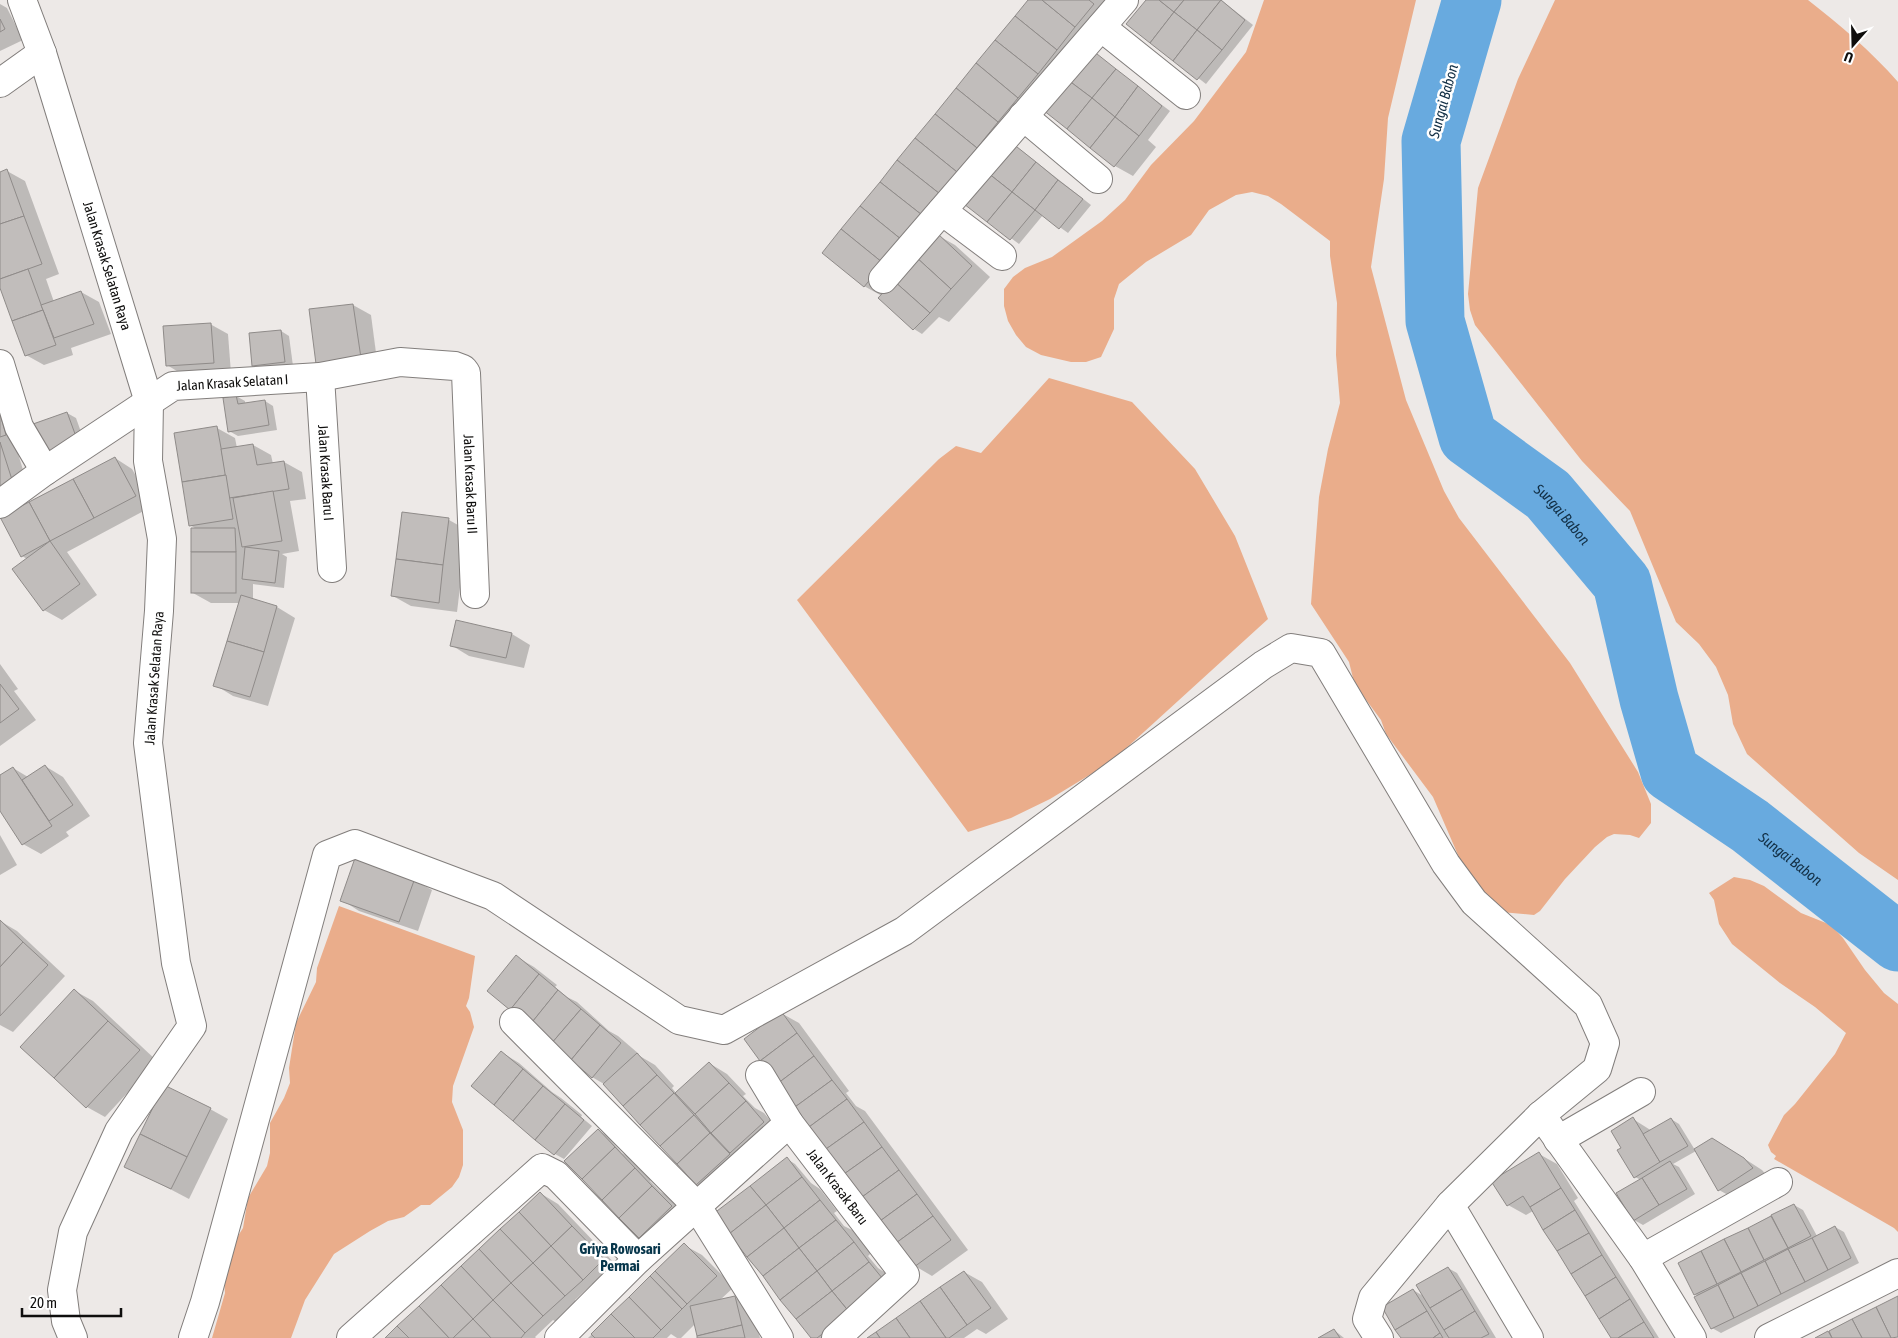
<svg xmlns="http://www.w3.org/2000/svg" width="1898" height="1338" viewBox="0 0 1898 1338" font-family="'Asap Condensed',sans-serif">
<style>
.green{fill:#eaad8b}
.shadow{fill:#0003}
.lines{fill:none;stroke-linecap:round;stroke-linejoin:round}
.river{stroke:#68aadf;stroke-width:59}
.building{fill:#c1bdbb;stroke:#8f8b89}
.minor-casing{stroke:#827e7c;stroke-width:30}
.minor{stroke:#fff;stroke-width:28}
.labels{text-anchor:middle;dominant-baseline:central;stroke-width:5;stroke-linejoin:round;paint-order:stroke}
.street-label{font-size:14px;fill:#0f0e0d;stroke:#fff}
.water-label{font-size:15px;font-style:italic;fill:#122f45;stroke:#fff}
.neighbourhood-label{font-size:15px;font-weight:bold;fill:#07364b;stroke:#fff}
</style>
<rect width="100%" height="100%" fill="#ede9e7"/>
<!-- green -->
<g class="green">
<path d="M1264,0H1416L1388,118L1384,179L1371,267L1406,400L1444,491L1459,518L1570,663L1638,772L1651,804V823L1639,838L1630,835L1614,834L1607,837L1595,847L1565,879L1540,911L1534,915L1501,912L1495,906L1464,869L1433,797L1386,734L1381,720L1361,693L1353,678L1349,662L1311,604L1319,497L1328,449L1340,403L1336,355L1337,303L1330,256V241L1281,204L1268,196L1252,192L1236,195L1209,210L1191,235L1146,262L1119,284L1114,299V329L1101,357L1086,362H1071L1041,355L1026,347L1016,335L1008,321L1004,306V289L1013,277L1025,268L1052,257L1102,221L1125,200L1151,165L1194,121L1246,52Z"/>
<path d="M1555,0H1808C1840,25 1871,51 1898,82V880L1859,853L1747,754L1733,724L1728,695L1716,667L1699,644L1676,622L1630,511L1582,461L1475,325L1470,310L1468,294L1478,188L1518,79Z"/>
<path d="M1049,378L1132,402L1195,469L1235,536L1268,619L1111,762L1050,799L1011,818L968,832L797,600L939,459L956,446L981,453Z"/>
<path d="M1734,877L1750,880L1764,886L1801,913L1831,925L1843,938L1865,970L1884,993L1898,1004V1232L1894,1228L1774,1159L1776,1156L1771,1152L1768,1145L1784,1115L1795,1104L1835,1054L1846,1033L1815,1007L1780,983L1732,944L1719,924L1714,900L1709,893Z"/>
<path d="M339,906L475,956L469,998L466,1006L470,1012L474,1027L453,1086L452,1102L463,1130V1165L459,1177L452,1187L430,1205H421L404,1217L388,1221L370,1231L334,1254L305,1300L291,1338H212L225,1293L223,1266L228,1252L243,1228L248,1198L267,1166L270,1153V1123L284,1098L290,1083L289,1068L296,1023L316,982L317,968Z"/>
</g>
<!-- shadow -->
<g class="shadow">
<path d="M1029,0H1124L937,235L955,245L990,277L949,322L939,317L922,334L914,329L880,298L882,296L864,286Z"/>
<path d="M1147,0H1221L1253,25L1206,84L1128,24Z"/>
<path d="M0,4L7,8L23,40L0,51Z"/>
<path d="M1092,52L1170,111L1148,140L1156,147L1133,176L1115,166Z"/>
<path d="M1013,145L1021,150L1091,205L1068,233L1043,215L1019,244L965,204Z"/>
<path d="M7,171L25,181L59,274L46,279L54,302L81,292L99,302L111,334L71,348L73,355L44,365L26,355L0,284V173Z"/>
<path d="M353,305L371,315L378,368L336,374L311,310Z"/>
<path d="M210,324L228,334L231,373L185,376L167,365Z"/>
<path d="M281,331L289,336L293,366L262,370L253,365Z"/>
<path d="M0,368L16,447L31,496L0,505Z"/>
<path d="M236,396L245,401V404L265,401L273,406L277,430L238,436L229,431Z"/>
<path d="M67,413L76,418L86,446L44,452Z"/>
<path d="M217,428L235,438L237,448L253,445L271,455L273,464L284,462L302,472L306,499L290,501L299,551L282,554L287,557L284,588L253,584V600L277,607L295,618L268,706L233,696L215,685L240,603H211L193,593L198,530L190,525Z"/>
<path d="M115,458L132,469L153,506L67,552L97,595L62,620L44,610L27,559L22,556Z"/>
<path d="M403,513L449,520L467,530L457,612L411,606L393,596Z"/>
<path d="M512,634L530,645L524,668L469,656L451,645Z"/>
<path d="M0,664L18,689L14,691L36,720L0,746Z"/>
<path d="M45,766L63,777L90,816L66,832L69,836L41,854L23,844L0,809V777L13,768L28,777Z"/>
<path d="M0,835L17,865L0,875Z"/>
<path d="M414,880L432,890L418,931L359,911L342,900Z"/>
<path d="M0,921L17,931L65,976L13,1032L0,1025Z"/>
<path d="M517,957L534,967L557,985L555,987L567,997L577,1002L609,1031L618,1036L639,1054L638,1055L655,1065L674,1086L672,1088L676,1093L709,1063L727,1074L746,1094L743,1096L755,1108L764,1113L781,1133L714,1194L696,1184L604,1084L592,1077Z"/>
<path d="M75,991L93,1001L157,1061L105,1117L87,1107Z"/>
<path d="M781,1013L799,1023L849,1091L846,1093L856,1106L865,1111L968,1250L932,1276L915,1266Z"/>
<path d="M501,1052L519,1063L552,1092L561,1098L582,1115L581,1117L592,1126L564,1159L555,1154L473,1086Z"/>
<path d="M210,1109L228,1119L189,1199L126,1166Z"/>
<path d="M1633,1119L1652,1131L1671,1119L1679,1124L1695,1150H1731L1762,1170L1770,1179L1737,1200L1719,1190L1696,1151L1673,1164L1679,1167L1695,1194L1643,1225L1634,1220L1641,1180L1635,1177L1623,1148Z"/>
<path d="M598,1130L606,1135L622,1153L633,1159L652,1179L650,1181L661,1192L671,1198L689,1217L657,1248L639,1237Z"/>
<path d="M1539,1154L1557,1164L1578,1198L1574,1201L1659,1338H1613L1533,1211L1526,1215L1508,1205Z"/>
<path d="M787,1159L795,1164L811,1183L820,1189L837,1211L834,1213L844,1226L854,1231L871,1253L868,1256L878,1268L887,1274L904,1295L848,1338H812Z"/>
<path d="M540,1193L558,1204L621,1270L601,1289L592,1284L575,1300L582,1307L562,1326L553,1320L535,1337L536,1338H387Z"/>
<path d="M1794,1205L1803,1210L1817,1236L1835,1227L1844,1232L1859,1263L1721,1333L1712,1328L1698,1296L1695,1294L1679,1263Z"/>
<path d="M684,1245L702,1255L734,1287L720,1300L734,1297L752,1307L760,1338H699L695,1324L681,1338H677L671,1334L667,1338H588Z"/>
<path d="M1448,1268L1457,1273L1496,1338H1402L1413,1290L1425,1297Z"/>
<path d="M964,1272L982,1282L1008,1319L986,1334L977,1329L964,1338H869Z"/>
<path d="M1334,1330L1344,1338H1321Z"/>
</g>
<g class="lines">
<!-- river -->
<path class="river" id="s1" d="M1472,0L1431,141L1435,321L1468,437L1548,495L1622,583L1649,699L1670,772L1750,826L1898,942"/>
</g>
<!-- building -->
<g class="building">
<path d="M1028,0H1042L1075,27L1057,50L1015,16Z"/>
<path d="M1042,0H1089L1094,4L1075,27Z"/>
<path d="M1146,0H1159L1174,12L1150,43L1126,24Z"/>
<path d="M1159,0H1184L1174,12Z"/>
<path d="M1184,0H1221L1197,30L1174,12Z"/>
<path d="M1221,0L1245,20L1222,50L1197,30Z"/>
<path d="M1174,12L1197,30L1173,61L1150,43Z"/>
<path d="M1015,16L1057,50L1038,74L995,40Z"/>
<path d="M0,19L5,29L0,32Z"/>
<path d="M1197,30L1222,50L1197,80L1173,61Z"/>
<path d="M995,40L1038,74L1018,98L976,63Z"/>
<path d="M1092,50L1116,69L1092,98L1068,80Z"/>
<path d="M976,63L1018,98L998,122L956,88Z"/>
<path d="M1116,69L1138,86L1115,117L1092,98Z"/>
<path d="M1068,80L1092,98L1067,129L1043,110Z"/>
<path d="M1138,86L1162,106L1139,136L1115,117Z"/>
<path d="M956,88L998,122L977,148L935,114Z"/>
<path d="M1092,98L1115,117L1090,148L1067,129Z"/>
<path d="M935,114L977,148L957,172L915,138Z"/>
<path d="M1115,117L1139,136L1114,167L1090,148Z"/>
<path d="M915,138L957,172L940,194L897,160Z"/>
<path d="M1012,143L1036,162L1012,192L988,173Z"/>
<path d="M897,160L940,194L922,215L880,182Z"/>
<path d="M1036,162L1058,180L1035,210L1012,192Z"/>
<path d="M7,169L24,216L0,224V172Z"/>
<path d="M988,173L1012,192L987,222L964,204Z"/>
<path d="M1058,180L1083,199L1059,229L1035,210Z"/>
<path d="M880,182L922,215L902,240L860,206Z"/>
<path d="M1012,192L1035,210L1010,240L987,222Z"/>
<path d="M860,206L902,240L883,263L841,229Z"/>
<path d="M24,216L42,264L0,279V224Z"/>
<path d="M841,229L883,263L864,287L822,253Z"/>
<path d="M937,233L972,266L951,289L916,257Z"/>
<path d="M916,257L951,289L930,313L894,281Z"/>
<path d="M28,269L43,310L12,321L0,288V279Z"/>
<path d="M894,281L930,313L913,330L878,298Z"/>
<path d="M81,291L94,324L54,338L41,305Z"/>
<path d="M353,304L361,358L316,364L309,309Z"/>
<path d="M43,310L56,345L25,356L12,321Z"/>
<path d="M211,323L214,363L166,366L163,326Z"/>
<path d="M281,330L285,362L252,366L249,333Z"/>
<path d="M236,395L238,404L265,400L269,425L228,432L223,398Z"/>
<path d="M67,412L78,442L43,453L33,424Z"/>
<path d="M0,414L6,435L0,437Z"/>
<path d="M217,426L226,475L182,482L174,433Z"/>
<path d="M0,442L14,486L0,490Z"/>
<path d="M253,444L257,465L284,461L289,489L229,498L221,449Z"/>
<path d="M115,457L136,496L94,518L73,479Z"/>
<path d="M226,475L233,519L189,526L182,482Z"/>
<path d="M73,479L94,518L50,541L29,502Z"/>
<path d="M273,491L282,541L242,547L233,498Z"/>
<path d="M29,502L50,541L21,557L0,517Z"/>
<path d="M402,512L449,518L443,565L396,559Z"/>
<path d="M191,528H235L236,552H191Z"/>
<path d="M50,541L80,584L43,611L12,569Z"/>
<path d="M245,547L279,551L275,583L242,579Z"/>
<rect x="191" y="552" width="45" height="41"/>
<path d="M396,559L443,565L439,603L391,596Z"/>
<path d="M241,595L277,606L264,652L227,641Z"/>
<path d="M456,620L512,633L506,658L450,646Z"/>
<path d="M227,641L264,652L250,697L213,686Z"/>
<path d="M0,684L19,709L0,723Z"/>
<path d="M45,765L73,805L49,821L22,780Z"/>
<path d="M13,767L52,826L22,845L0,811V775Z"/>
<path d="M355,858L415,878L399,922L340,901Z"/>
<path d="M0,920L23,942L0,967Z"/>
<path d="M23,942L48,965L0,1016V967Z"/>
<path d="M516,955L539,974L510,1010L487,991Z"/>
<path d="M539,974L558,990L529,1026L510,1010Z"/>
<path d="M74,989L108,1021L54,1078L20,1047Z"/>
<path d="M558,990L581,1009L551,1044L529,1026Z"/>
<path d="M581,1009L600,1025L571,1060L551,1044Z"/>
<path d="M781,1011L797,1033L760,1061L744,1039Z"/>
<path d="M108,1021L140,1050L86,1108L54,1078Z"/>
<path d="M600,1025L621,1043L592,1078L571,1060Z"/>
<path d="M797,1033L814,1056L777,1084L760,1061Z"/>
<path d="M501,1051L523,1069L494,1105L471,1086Z"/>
<path d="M637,1053L657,1075L623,1106L603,1084Z"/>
<path d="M814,1056L832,1080L795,1107L777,1084Z"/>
<path d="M709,1062L729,1083L695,1114L675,1093Z"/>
<path d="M523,1069L543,1086L513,1121L494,1105Z"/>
<path d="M657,1075L674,1093L640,1125L623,1106Z"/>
<path d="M832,1080L847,1099L809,1127L795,1107Z"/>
<path d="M729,1083L746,1101L711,1133L695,1114Z"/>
<path d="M164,1085L211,1108L187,1157L140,1134Z"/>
<path d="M543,1086L565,1104L535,1140L513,1121Z"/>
<path d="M674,1093L694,1115L660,1146L640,1125Z"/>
<path d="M847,1099L864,1122L826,1149L809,1127Z"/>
<path d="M746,1101L764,1122L730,1153L711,1133Z"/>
<path d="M565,1104L584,1120L554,1155L535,1140Z"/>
<path d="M694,1115L710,1133L677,1164L660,1146Z"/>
<path d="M1633,1117L1660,1162L1634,1178L1617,1150L1621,1148L1611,1131Z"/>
<path d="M1671,1118L1688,1146L1660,1162L1643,1134Z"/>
<path d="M864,1122L882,1147L844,1174L826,1149Z"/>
<path d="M598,1129L615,1147L582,1179L564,1161Z"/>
<path d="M710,1133L730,1154L696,1185L677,1164Z"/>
<path d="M140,1134L187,1157L171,1189L124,1167Z"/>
<path d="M1712,1138L1744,1158L1753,1168L1718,1191L1694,1149Z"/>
<path d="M615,1147L635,1168L602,1200L582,1179Z"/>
<path d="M882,1147L899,1170L862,1197L844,1174Z"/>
<path d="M1539,1152L1561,1188L1530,1207L1523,1196L1507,1206L1491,1181Z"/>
<path d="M787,1157L802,1177L766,1205L750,1186Z"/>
<path d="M1670,1161L1687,1189L1659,1205L1642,1178Z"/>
<path d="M635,1168L652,1186L619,1218L602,1200Z"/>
<path d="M899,1170L917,1194L880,1221L862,1197Z"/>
<path d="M802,1177L820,1200L784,1228L766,1205Z"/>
<path d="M1642,1178L1659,1205L1633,1221L1616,1193Z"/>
<path d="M652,1186L672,1206L639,1238L619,1218Z"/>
<path d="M750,1186L766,1205L729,1234L713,1214Z"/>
<path d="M1561,1188L1575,1210L1543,1230L1530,1207Z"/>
<path d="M540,1192L572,1226L551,1246L519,1212Z"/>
<path d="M917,1194L933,1216L896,1243L880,1221Z"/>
<path d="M820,1200L836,1220L799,1248L784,1228Z"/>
<path d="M1794,1204L1811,1236L1788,1248L1771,1215Z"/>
<path d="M766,1205L784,1228L747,1257L729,1234Z"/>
<path d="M1575,1210L1589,1233L1557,1251L1543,1230Z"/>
<path d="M519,1212L551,1246L533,1263L500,1229Z"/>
<path d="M933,1216L951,1240L914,1267L896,1243Z"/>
<path d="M1771,1216L1788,1248L1764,1260L1748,1228Z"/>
<path d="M836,1220L854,1242L817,1271L799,1248Z"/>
<path d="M572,1226L604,1259L583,1280L551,1246Z"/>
<path d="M1835,1226L1851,1258L1828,1270L1812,1238Z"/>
<path d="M784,1228L799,1248L763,1276L747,1257Z"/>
<path d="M1748,1228L1764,1260L1741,1272L1724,1239Z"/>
<path d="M500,1229L533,1263L511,1283L479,1249Z"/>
<path d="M1589,1233L1602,1255L1571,1274L1557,1251Z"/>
<path d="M1812,1238L1828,1270L1805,1282L1788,1249Z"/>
<path d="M1724,1239L1741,1272L1717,1284L1701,1251Z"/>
<path d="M854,1242L869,1262L832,1291L817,1271Z"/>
<path d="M684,1243L717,1276L687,1304L655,1271Z"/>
<path d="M551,1246L583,1280L565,1296L533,1263Z"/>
<path d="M799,1248L817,1271L780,1300L763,1276Z"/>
<path d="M479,1249L511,1283L493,1300L461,1266Z"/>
<path d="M1788,1249L1805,1282L1781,1294L1765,1261Z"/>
<path d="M1701,1251L1717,1284L1694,1295L1678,1263Z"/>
<path d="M1602,1255L1616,1277L1585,1296L1571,1274Z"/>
<path d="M1765,1261L1781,1294L1758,1306L1741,1273Z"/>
<path d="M869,1262L887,1284L850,1313L832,1291Z"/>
<path d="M533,1263L565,1296L543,1316L511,1283Z"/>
<path d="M461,1266L493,1300L473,1319L441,1285Z"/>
<path d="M1448,1267L1462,1289L1430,1308L1416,1285Z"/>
<path d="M655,1271L687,1304L682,1309L650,1276Z"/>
<path d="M817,1271L832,1291L796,1319L780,1300Z"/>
<path d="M964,1271L991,1308L967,1325L940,1287Z"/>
<path d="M1741,1273L1758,1306L1734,1318L1718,1285Z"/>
<path d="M650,1276L682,1309L661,1330L629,1297Z"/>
<path d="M1616,1277L1630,1299L1599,1319L1585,1296Z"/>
<path d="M511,1283L543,1316L525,1333L493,1300Z"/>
<path d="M441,1285L473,1319L453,1338H449L419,1306Z"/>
<path d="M1718,1285L1734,1318L1711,1329L1694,1297Z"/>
<path d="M940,1287L967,1325L949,1338H946L920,1301Z"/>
<path d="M1413,1289L1427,1311L1395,1330L1382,1307Z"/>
<path d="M1462,1289L1475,1311L1444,1330L1430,1308Z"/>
<path d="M832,1291L850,1313L817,1338H811L796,1319Z"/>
<path d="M735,1296L742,1325L697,1336L690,1306Z"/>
<path d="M1898,1296V1337L1891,1338L1876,1307Z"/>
<path d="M629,1297L661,1330L653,1338H635L611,1314Z"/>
<path d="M1630,1299L1644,1322L1618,1338H1611L1599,1319Z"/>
<path d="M493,1300L525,1333L521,1338H491L473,1319Z"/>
<path d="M920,1301L946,1338H910L896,1318Z"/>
<path d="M419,1306L449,1338H409L397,1326Z"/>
<path d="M1876,1307L1891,1338H1862L1852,1319Z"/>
<path d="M1427,1311L1440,1333L1433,1338H1401L1395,1330Z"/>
<path d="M1475,1311L1489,1334L1481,1338H1449L1444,1330Z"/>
<path d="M611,1314L635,1338H595L591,1334Z"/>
<path d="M896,1318L910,1338H880L876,1332Z"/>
<path d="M473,1319L491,1338H453Z"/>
<path d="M1852,1319L1862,1338H1832L1829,1331Z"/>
<path d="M1644,1322L1654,1338H1618Z"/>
<path d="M742,1325L745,1338H697V1336Z"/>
<path d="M397,1326L409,1338H385Z"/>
<path d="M1334,1329L1340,1338H1318Z"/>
<path d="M1828,1331L1832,1338H1815Z"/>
<path d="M876,1332L880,1338H867Z"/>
<path d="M1440,1333L1443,1338H1433Z"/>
</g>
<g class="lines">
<!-- minor casing -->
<g class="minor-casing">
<g id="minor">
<path id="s2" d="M22,0L42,53L149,402L148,461L162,539L159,611L148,743L176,963L192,1026L119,1131L73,1232L62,1290L66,1321L73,1338"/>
<path d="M1101,27L1186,95"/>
<path d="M0,83L42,53"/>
<path d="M1023,116L1098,179"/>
<path d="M942,211L1002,256"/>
<path d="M883,279L1124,0"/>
<path d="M0,364L19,427L45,471"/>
<path id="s3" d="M320,377L332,568"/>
<path id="s4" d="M0,504L45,471L173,386L320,377L400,362L455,366L463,369L466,373L475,594"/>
<path d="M514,1022L696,1205L779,1338"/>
<path d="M760,1075L789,1123"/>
<path d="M1541,1115L1643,1258L1692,1338"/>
<path d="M1558,1140L1641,1092"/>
<path d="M1643,1258L1778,1182"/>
<path d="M193,1338L205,1302L327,855L355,844L493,896L679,1020L724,1030L904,931L1263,665L1291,648L1321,653L1446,864L1474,902L1588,1005L1605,1043L1597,1069L1541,1115L1450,1205L1529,1338"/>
<path d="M351,1338L542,1168L556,1175L638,1259"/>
<path id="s5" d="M559,1338L638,1259L789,1123L905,1275L836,1338"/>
<path d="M1379,1338L1367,1319L1373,1298L1450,1205"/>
<path d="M1769,1338L1898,1273"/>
</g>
</g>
<!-- minor -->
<use href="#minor" class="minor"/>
</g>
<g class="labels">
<!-- street labels -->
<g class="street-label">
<text stroke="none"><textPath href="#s2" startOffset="279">Jalan Krasak Selatan Raya</textPath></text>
<text stroke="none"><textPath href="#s4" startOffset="269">Jalan Krasak Selatan I</textPath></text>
<text stroke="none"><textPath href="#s3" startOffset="96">Jalan Krasak Baru I</textPath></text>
<text stroke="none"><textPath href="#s4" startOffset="618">Jalan Krasak Baru II</textPath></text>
<text transform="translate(154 678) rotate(-86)">Jalan Krasak Selatan Raya</text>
<text stroke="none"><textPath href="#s5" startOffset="395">Jalan Krasak Baru</textPath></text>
</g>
<!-- water labels -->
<g class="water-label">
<text transform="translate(1443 101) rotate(-75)">Sungai Babon</text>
<text stroke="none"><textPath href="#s1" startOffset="570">Sungai Babon</textPath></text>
<text stroke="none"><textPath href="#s1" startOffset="1005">Sungai Babon</textPath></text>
</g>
<!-- neighbourhood labels -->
<g class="neighbourhood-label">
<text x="620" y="1248">Griya Rowosari<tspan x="620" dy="17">Permai</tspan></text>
</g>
</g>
<!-- north arrow -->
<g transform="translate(1853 45) rotate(200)" stroke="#ffffff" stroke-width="4" paint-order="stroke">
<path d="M0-4L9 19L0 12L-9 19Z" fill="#0f0e0d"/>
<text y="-8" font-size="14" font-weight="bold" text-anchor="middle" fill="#0f0e0d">U</text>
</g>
<!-- scale -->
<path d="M22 1308v8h99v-8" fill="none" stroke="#0f0e0d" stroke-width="2.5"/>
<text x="30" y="1308" font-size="15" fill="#0f0e0d" stroke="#ffffff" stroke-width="4" paint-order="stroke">20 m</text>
</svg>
